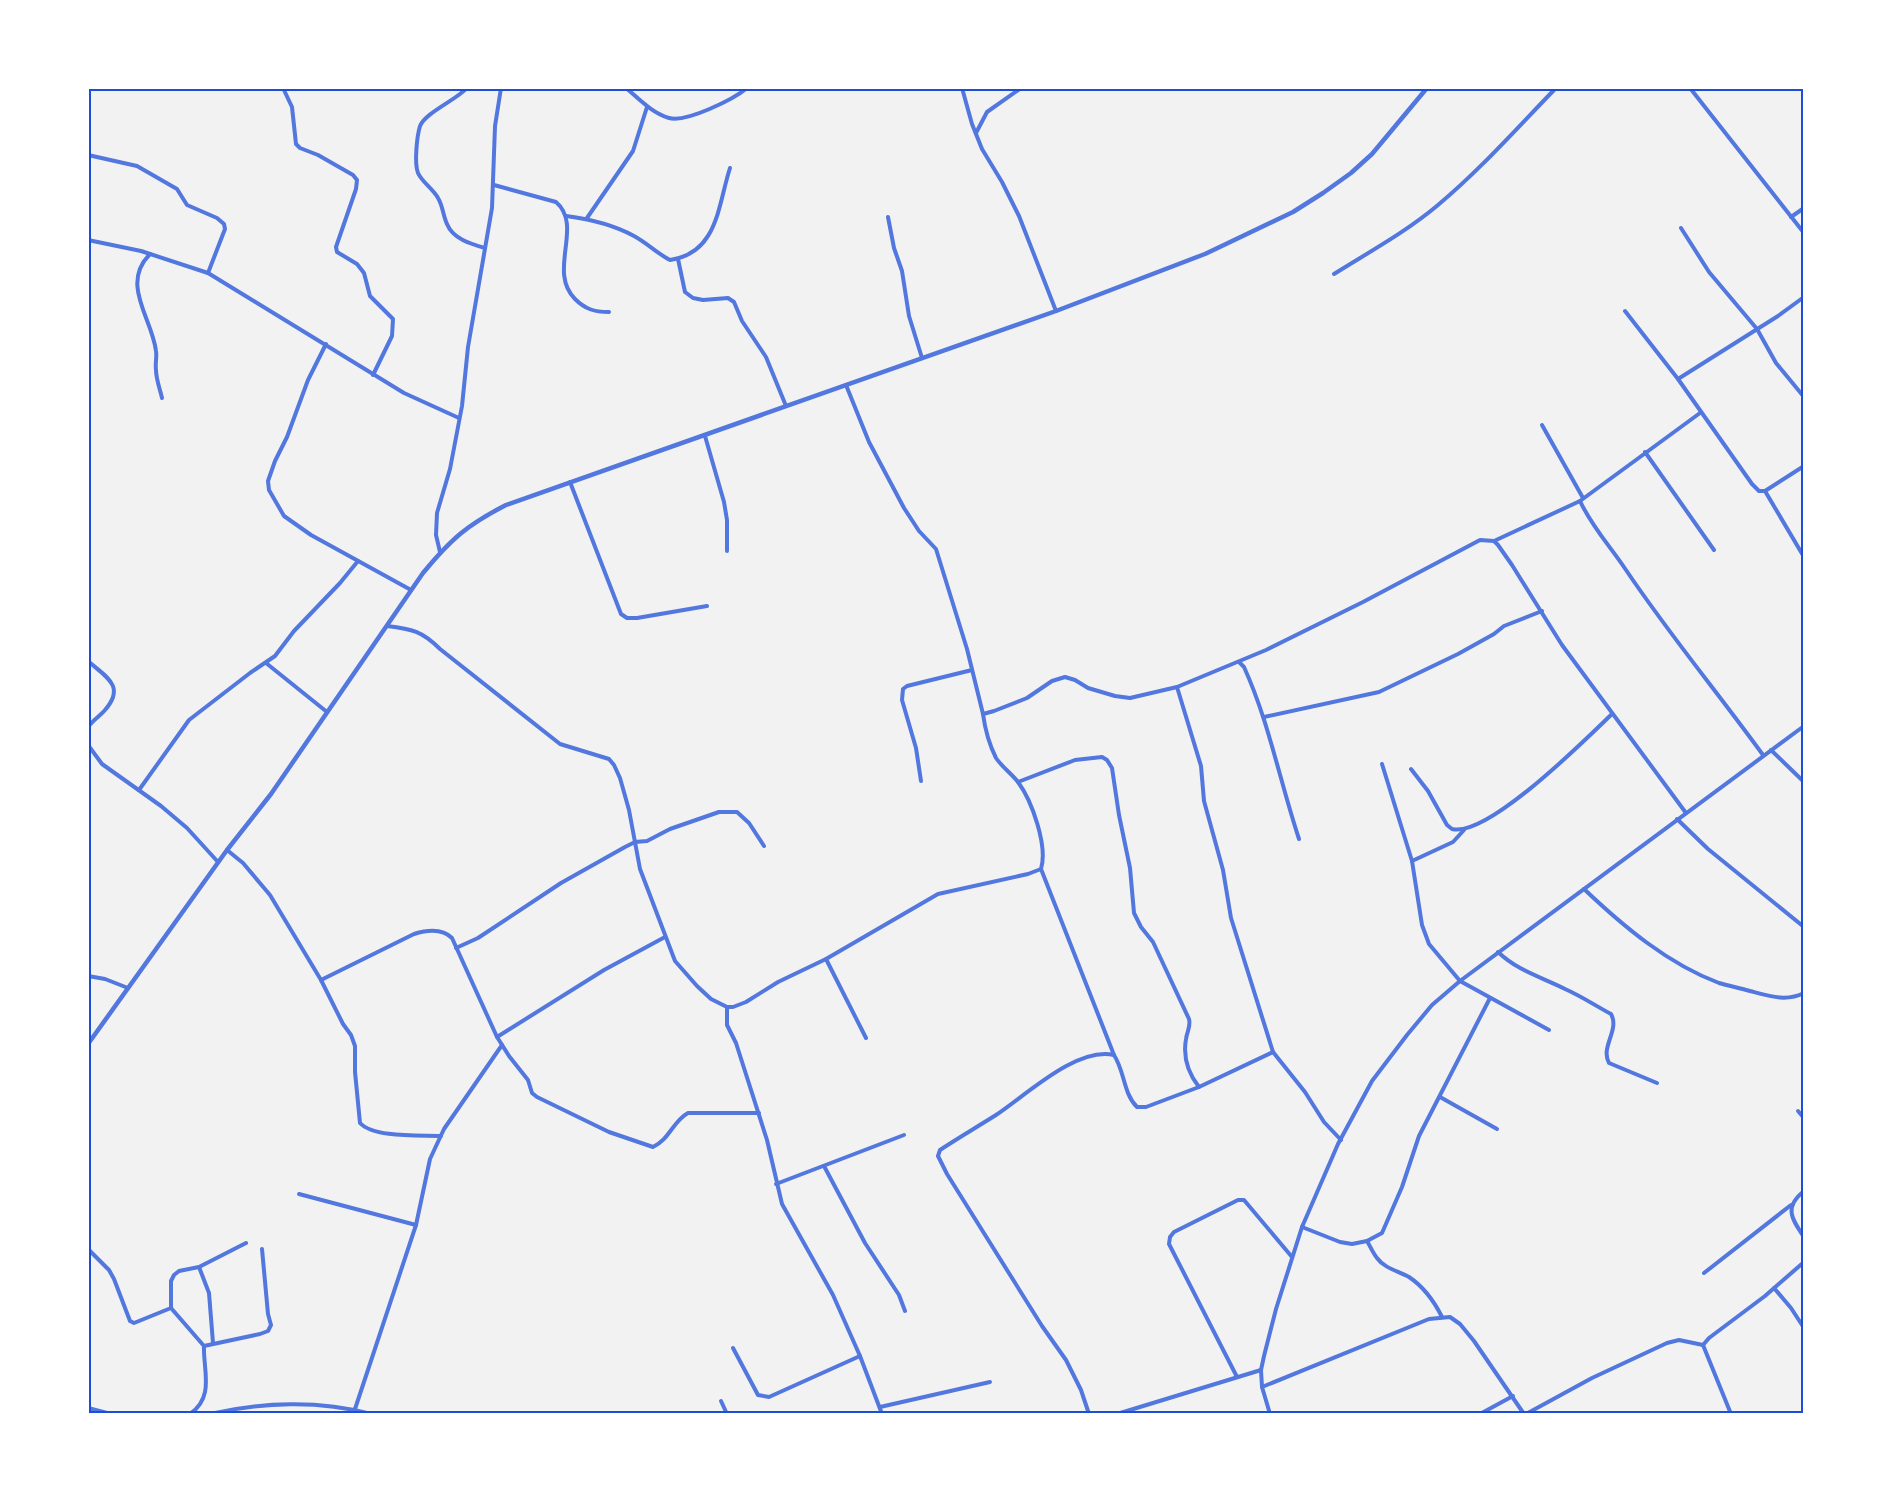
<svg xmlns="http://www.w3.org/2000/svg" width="1892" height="1502" viewBox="0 0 1892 1502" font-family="'Public Sans',sans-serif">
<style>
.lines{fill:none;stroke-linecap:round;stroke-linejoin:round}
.minor{stroke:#5277de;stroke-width:4}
.tertiary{stroke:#5277de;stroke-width:4.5}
.neatline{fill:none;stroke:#1d4ed8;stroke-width:2}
</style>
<rect width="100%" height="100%" fill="#f2f2f2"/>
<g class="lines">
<!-- minor -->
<g class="minor">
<path d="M283,88L292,107L296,144L300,148L318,155L353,175L357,180L356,189L336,247L337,252L357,264L364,273L370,296L393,319L392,336L373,375"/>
<path d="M467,88C456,100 425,113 420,126C417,136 414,163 418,173C422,182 433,189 438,198C443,206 443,216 447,224C453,239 471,244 485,248"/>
<path d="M626,88C639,99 652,113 669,118C686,123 734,99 747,88"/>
<path d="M962,88L972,124L982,149L1002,182L1019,216L1056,311"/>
<path d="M1690,88L1804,233"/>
<path d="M976,133L987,112L1021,88"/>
<path d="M88,155L137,166L177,189L187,205L217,218L224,224L225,229L208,273"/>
<path d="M494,185L556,202C584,226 547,271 575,299C585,309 594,312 609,312"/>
<path d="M566,216C589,219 614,225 634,236C647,243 658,254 670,260C718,253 718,205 730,168"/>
<path d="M888,217L894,248L902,271L909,316L922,358"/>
<path d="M1791,217L1804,208"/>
<path d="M587,218L633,151L647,107"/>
<path d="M1681,228L1709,272L1757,329L1776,363L1804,397"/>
<path d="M88,240L141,251L208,273L404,393L459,418"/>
<path d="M150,254C120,284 152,318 156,351C157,357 155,364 156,370C156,379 160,389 162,398"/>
<path d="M678,259L685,292L693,298L703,300L728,298L734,302L742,321L766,357L786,406"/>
<path d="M1334,274C1369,252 1406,232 1438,205C1480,170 1517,128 1556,88"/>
<path d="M1625,311L1678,379L1752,484L1759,491H1765L1804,466"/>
<path d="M326,344L308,380L287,437L275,461L268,481L269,490L284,516L311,535L411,590"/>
<path d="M1678,379L1778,316L1804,297"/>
<path d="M846,385L869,442L904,508L919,531L936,549L967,649L983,714L994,711L1027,698L1052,681L1065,677L1075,680L1088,688L1115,696L1130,698L1177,687"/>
<path d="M1542,425L1583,498"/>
<path d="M705,436L724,502L727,520V551"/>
<path d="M1645,452L1714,550"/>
<path d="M570,482L621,614L627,618H637L707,606"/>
<path d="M1765,491L1804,557"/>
<path d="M1580,501C1592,527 1610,546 1626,570C1669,634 1718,693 1763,755"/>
<path d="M1494,541L1498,545L1512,565L1562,645L1686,813"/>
<path d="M440,552L436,535L437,513L450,469L462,406L468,347L492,208L495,126L501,88"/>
<path d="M387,626C412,629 422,631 440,649L560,744L609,759L614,765L620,778L629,810L640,869L675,961L697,986L711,999L727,1007H733L746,1002L778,982L826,959L938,894L1028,874L1041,869C1048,846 1032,801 1018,782C1011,773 1002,767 996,758C989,744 985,729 983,714"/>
<path d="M88,661C106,677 126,686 105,710C100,716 93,720 88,727"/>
<path d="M1239,662L1244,667C1269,722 1280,782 1299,839"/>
<path d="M266,663L327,712"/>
<path d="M1264,717L1379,692L1458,654L1494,634L1504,626L1542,611"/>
<path d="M88,745L102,764L161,806L187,828L218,862"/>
<path d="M1771,750L1804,782"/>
<path d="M1382,764L1412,861L1422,925L1429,944L1460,981L1549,1030"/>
<path d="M1411,769L1428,791L1447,825L1452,829C1487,838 1585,740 1612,714"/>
<path d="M921,781L916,748L902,700L903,689L907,686L972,670"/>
<path d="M1018,782L1075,760L1102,757L1107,760L1112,768L1119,815L1130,868L1134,913L1141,927L1153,942L1189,1019C1191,1027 1187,1031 1186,1039C1183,1056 1188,1073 1199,1087"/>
<path d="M139,790L189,720L250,673L275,656L294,631L340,583L358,561"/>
<path d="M1677,819L1708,849L1804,927"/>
<path d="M227,850L243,863L270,895L321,980L343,1024L351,1035L355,1046V1072L360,1123C374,1138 419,1135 441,1136"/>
<path d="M1412,861L1453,842L1464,830"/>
<path d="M1041,869L1114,1055"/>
<path d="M1584,889C1623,926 1668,964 1719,983C1729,986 1740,988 1750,991C1769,996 1786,1002 1804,993"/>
<path d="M456,948L478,938L561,883L625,847L635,842L647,841L670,829L719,812H737L749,823L764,846"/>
<path d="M1498,952C1518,971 1541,977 1565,989C1581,996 1596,1006 1611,1014C1620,1030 1600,1047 1609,1063L1657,1083"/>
<path d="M826,959L866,1038"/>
<path d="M88,976L105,979L128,988"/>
<path d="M321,980L414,934C427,930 442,928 452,938L497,1037L509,1056L528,1080L532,1093L537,1097L609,1132L653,1147C669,1140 673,1121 688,1113H759"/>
<path d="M727,1007V1025L736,1043L767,1140L782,1204L833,1295L860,1356L882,1414"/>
<path d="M497,1037L604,970L665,937"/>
<path d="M1440,1097L1497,1129"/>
<path d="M1798,1111L1804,1118"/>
<path d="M1341,1140L1324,1122L1305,1092L1273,1052L1231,918L1223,870L1204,801L1201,766L1177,687L1266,650L1363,602L1480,540L1494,541L1580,501L1700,413"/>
<path d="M824,1166L865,1243L899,1295L905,1311"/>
<path d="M776,1184L904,1135"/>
<path d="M1804,1191C1784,1207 1791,1218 1804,1237"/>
<path d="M299,1194L416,1225"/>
<path d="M1302,1227L1340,1242L1352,1244L1367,1241L1382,1233L1402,1187L1419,1136L1490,998"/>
<path d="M1367,1241C1370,1246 1373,1253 1377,1258C1384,1268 1398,1271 1409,1277C1424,1287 1434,1301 1442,1317"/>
<path d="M88,1249L109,1270L114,1279L130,1321L134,1323L171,1308V1281L174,1275L179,1271L199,1267L246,1243"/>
<path d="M199,1267L209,1293L213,1343"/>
<path d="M1704,1273L1791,1205"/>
<path d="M1774,1288L1791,1308L1804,1328"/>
<path d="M171,1308L204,1346"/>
<path d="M1703,1345L1709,1338L1765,1296L1804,1262"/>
<path d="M1703,1345L1731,1414"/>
<path d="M733,1348L758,1395L769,1397L860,1356"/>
<path d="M1237,1377L1169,1244L1170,1237L1174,1232L1238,1200H1244L1292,1257"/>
<path d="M1262,1387L1429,1319L1450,1317L1460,1324L1474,1341L1524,1414"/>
<path d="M721,1401L727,1414"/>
<path d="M880,1407L990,1382"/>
<path d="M88,1408L111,1414"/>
<path d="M355,1409L416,1225L430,1159L444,1129L502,1045"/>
<path d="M190,1414C215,1397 203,1370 204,1346L260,1334L268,1331L271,1325L268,1314L262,1249"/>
<path d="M210,1414C261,1402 320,1400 371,1414"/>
<path d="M1089,1414L1081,1390L1066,1360L1042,1326L947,1174L938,1156L940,1150C958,1138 977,1127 996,1115C1025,1096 1077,1046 1114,1055C1125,1072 1123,1093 1137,1107H1146L1199,1087L1273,1052"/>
<path d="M1117,1414L1261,1370"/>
<path d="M1270,1414L1262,1387L1261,1370L1264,1356L1276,1309L1302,1227L1338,1144L1372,1081L1407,1035L1432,1005L1460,981L1804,726"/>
<path d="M1480,1414L1513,1396"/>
<path d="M1526,1414L1592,1378L1667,1343L1679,1340L1703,1345"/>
</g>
<!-- tertiary -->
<path class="tertiary" d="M88,1044L227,850L271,794L423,573C451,539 467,525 506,505L1056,311L1205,254L1293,212L1323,193L1351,173L1372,154L1427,88"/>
</g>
<!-- border -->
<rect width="1892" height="1502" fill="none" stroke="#ffffff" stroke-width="180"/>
<rect x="90" y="90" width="1712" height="1322" class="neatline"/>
</svg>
